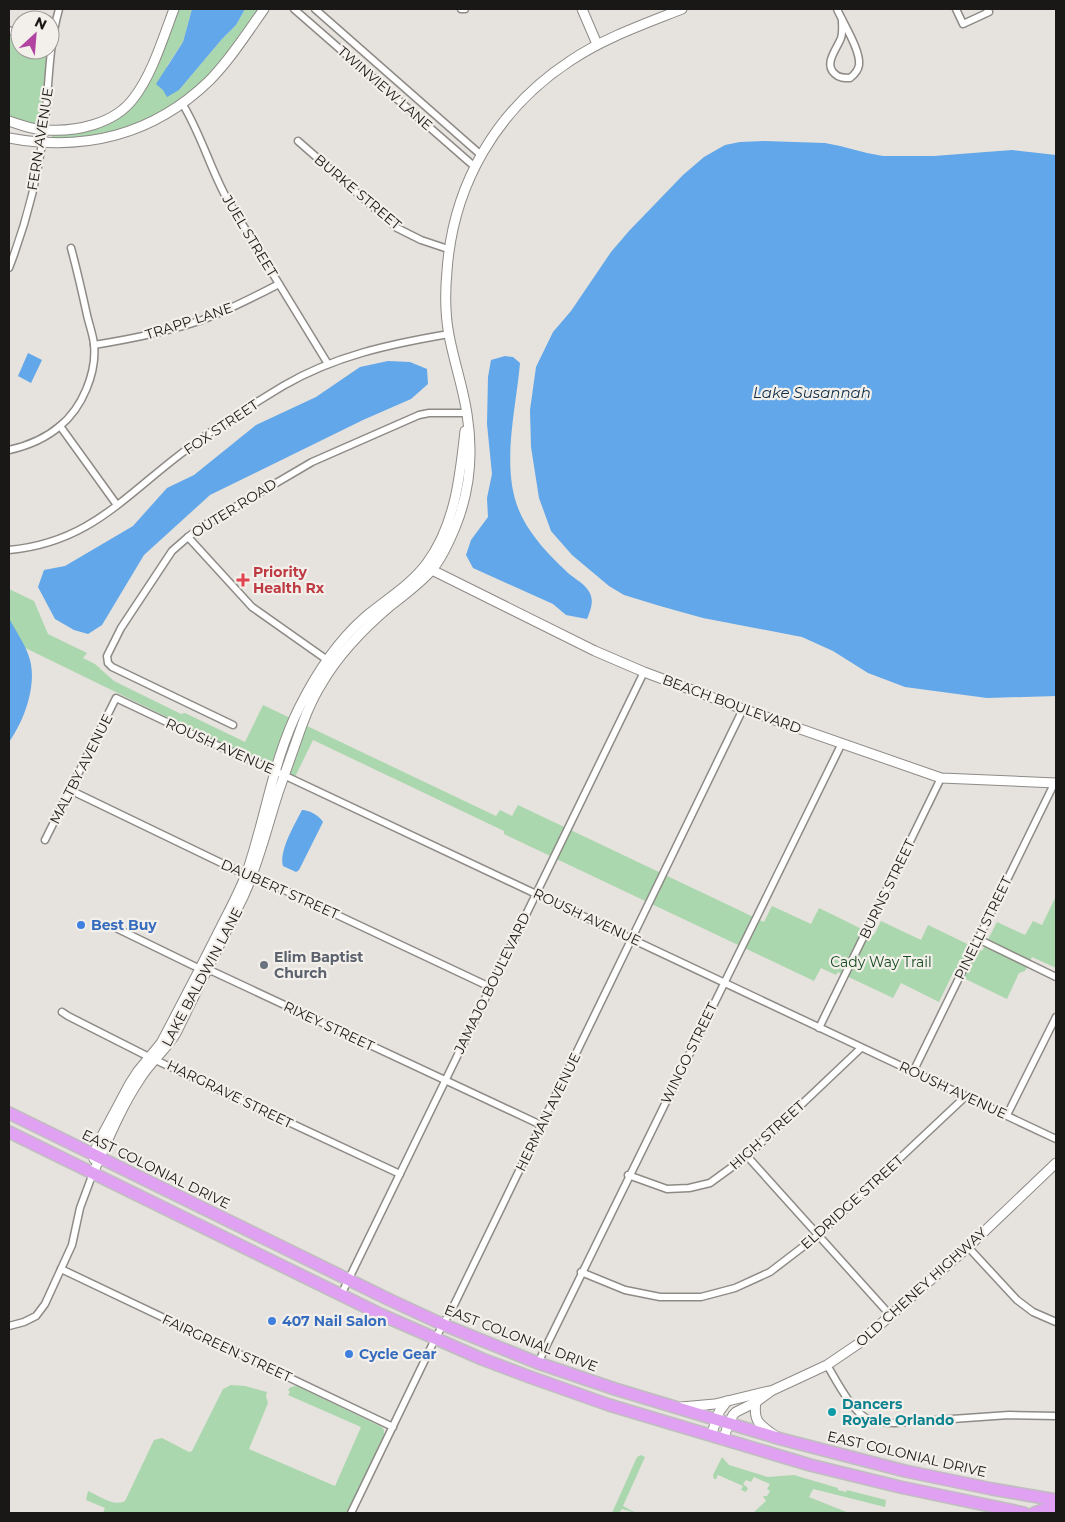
<svg xmlns="http://www.w3.org/2000/svg" width="1065" height="1522" viewBox="0 0 1065 1522" font-family="Montserrat,sans-serif">
<style>
.green{fill:#abd7ae}
.water{fill:#61a7e9}
.lines{fill:none;stroke-linecap:round;stroke-linejoin:round}
.street-casing{stroke:#8e8b87;stroke-width:9}
.secondary-casing{stroke:#8e8b87;stroke-width:11}
.highway-casing{stroke:#bfbebe;stroke-width:14}
.street{stroke:#fff;stroke-width:6}
.secondary{stroke:#fff;stroke-width:9}
.highway{stroke:#e0a1f3;stroke-width:11}
.health-dot{fill:#e0444e;stroke:#f3efea;stroke-width:2}
.shop-dot{fill:#3f7fe0;stroke:#f3efea;stroke-width:2}
.worship-dot{fill:#6b7280;stroke:#f3efea;stroke-width:2}
.culture-dot{fill:#0f9aa8;stroke:#f3efea;stroke-width:2}
.labels{text-anchor:middle;dominant-baseline:central;stroke-width:4.5;stroke-linejoin:round;paint-order:stroke}
.street-label{font-size:14px;fill:#1a1817;stroke:#f3efea}
.health-label{font-size:14px;font-weight:bold;fill:#be3a42;stroke:#f3efea;text-anchor:start}
.shop-label{font-size:14px;font-weight:bold;fill:#366cbe;stroke:#f3efea;text-anchor:start}
.worship-label{font-size:14px;font-weight:bold;fill:#5b616d;stroke:#f3efea;text-anchor:start}
.park-label{font-size:14px;fill:#174b20;stroke:#f3efea}
.culture-label{font-size:14px;font-weight:bold;fill:#0d838f;stroke:#f3efea;text-anchor:start}
.water-label{font-size:15px;font-style:italic;fill:#0f2d47;stroke:#f3efea}
</style>
<rect width="100%" height="100%" fill="#e6e2dd"/>
<!-- green -->
<g class="green">
<path d="M177,9H192L183,42L167,66L179,90L222,39L236,25L245,9H260C222,63 185,112 118,131C97,138 75,138 53,139L52,136L53,133L75,130L133,103Z"/>
<path d="M9,34L20,39V50H44L47,54L41,122L36,125L9,118Z"/>
<path d="M9,589L34,601L48,634L87,653L83,658L95,664L114,681L181,714L185,713L245,742L263,705L496,816L500,810L512,816L518,805L764,922L772,906L811,924L819,908L874,935L881,921L921,940L928,925L982,951L997,922L1025,935L1033,921L1042,925L1056,896V968L1032,957L1025,971L1019,973L1007,999L953,973L939,1002L901,983L893,998L838,972L836,975L821,968L814,981L504,834V831L313,740L294,779L9,640Z"/>
<path d="M231,1385L245,1386L267,1392L266,1396L268,1403L249,1449L335,1486L361,1427L288,1395L290,1392L288,1390C290,1387 293,1386 297,1386L382,1427L384,1430V1435L347,1513H103L105,1508L86,1500L88,1491C100,1496 113,1507 125,1501L154,1440L162,1438L189,1452L192,1451L223,1389Z"/>
<path d="M641,1455L645,1457L623,1506L636,1513L622,1509L619,1513H612L637,1457Z"/>
<path d="M722,1457L729,1465L768,1477L794,1475L838,1488V1490L846,1492L847,1490L886,1500L885,1507L813,1489L809,1497L849,1513H753L766,1501L763,1496H767L770,1491L767,1489L770,1484L754,1477L751,1482L746,1480L743,1484L748,1488L746,1492L741,1490L743,1486L718,1475L716,1479H714L713,1475Z"/>
</g>
<!-- water -->
<g class="water">
<path d="M192,9H245L236,25L222,39L179,90L167,97L163,90L156,84L183,42Z"/>
<path d="M764,141L825,143L840,146L867,153L883,156H934L1012,150L1056,155V696L987,698L905,687L868,673L833,651L802,637L703,618L660,606L624,595L609,586L572,555L551,531L539,498L531,447L530,410L536,367L553,332L571,311L611,252L629,231L683,175L704,157L725,145L740,142Z"/>
<path d="M28,353L42,360L31,383L18,376Z"/>
<path d="M505,356L513,357L520,363C516,411 499,472 522,517C532,537 549,555 565,570C571,577 583,582 588,590C595,600 591,609 587,619L566,615L553,604L473,568L466,555L471,540L488,517L487,498L492,474L487,424L488,377L491,360Z"/>
<path d="M388,361L410,362L427,369L428,384L411,399L363,420L210,495L144,555L102,625L88,634L74,630L55,619L38,587L44,570L65,566L133,526L167,488L194,475L256,425L316,397L360,367Z"/>
<path d="M9,618C16,632 26,645 30,660C37,686 24,721 9,742Z"/>
<path d="M302,810C309,810 319,815 323,822L299,870L296,872L283,866C279,850 295,824 302,810Z"/>
</g>
<g class="lines">
<!-- street casing -->
<g class="street-casing">
<g id="street">
<path d="M294,9L475,167"/>
<path d="M315,9L481,155"/>
<path d="M461,9H465"/>
<path d="M837,9C843,23 861,51 859,65C858,71 854,75 850,78C844,78 839,78 835,74C823,64 837,49 841,38C843,32 842,25 842,19"/>
<path d="M956,9L963,24L989,12L987,9"/>
<path d="M9,30L20,35"/>
<path d="M182,103C201,134 210,168 227,199L328,364"/>
<path d="M298,141L397,228L421,240L448,249"/>
<path d="M9,268C26,224 38,177 44,130C49,90 48,48 59,9"/>
<path d="M94,345C131,339 167,332 202,320C229,310 254,297 279,284"/>
<path d="M60,426L117,505"/>
<path d="M9,450C27,446 46,438 60,426C82,408 97,373 94,344C93,335 89,324 87,315C82,292 77,270 71,248"/>
<path d="M188,537L252,607L330,662"/>
<path d="M9,550C86,543 121,500 178,456C211,430 247,408 283,386C334,356 390,344 449,334"/>
<path d="M233,725L112,667L108,663L107,656L121,628L172,551L188,537L201,527L312,462L419,415L429,413H467"/>
<path d="M70,790L240,872L263,880L490,987"/>
<path d="M45,840L116,698L196,736L275,771L1056,1139"/>
<path d="M116,928L194,966L214,972L541,1125"/>
<path d="M978,939L1056,977"/>
<path d="M62,1012L68,1016L149,1057L400,1174"/>
<path d="M819,1028L941,778"/>
<path d="M913,1072L1054,784"/>
<path d="M1007,1115L1056,1017"/>
<path d="M747,1156L891,1316"/>
<path d="M628,1175L667,1189L689,1188L710,1183L747,1156L861,1048"/>
<path d="M968,1247L1017,1300L1033,1312L1056,1322"/>
<path d="M61,1269L393,1427"/>
<path d="M581,1272L625,1290L660,1297H701L735,1288L770,1272L817,1236L966,1096"/>
<path d="M341,1295L644,672"/>
<path d="M9,1326L24,1322L36,1316L45,1304L72,1245L80,1208L93,1173"/>
<path d="M538,1363L842,743"/>
<path d="M827,1365C836,1380 852,1412 868,1419C876,1422 886,1423 895,1423L1009,1415L1056,1416"/>
<path d="M351,1513L435,1339L455,1303L743,709"/>
</g>
</g>
<!-- secondary casing -->
<g class="secondary-casing">
<g id="secondary">
<path d="M582,9L597,44"/>
<path d="M9,121C20,125 34,130 46,130C76,132 114,124 133,99C152,75 163,38 174,9"/>
<path d="M9,138C84,152 153,135 209,81C230,60 247,33 264,9"/>
<path d="M428,566L432,570L595,651L644,672L743,709L941,778L1056,783"/>
<path d="M94,1159L97,1145L129,1085L138,1071L161,1043L169,1028C187,994 204,961 221,927C230,909 240,891 247,872C266,817 273,759 300,706C316,674 337,642 364,618C385,600 410,586 427,563C455,525 460,477 465,431"/>
<path d="M93,1173C107,1142 121,1107 140,1079C150,1062 166,1050 176,1033L244,895C259,862 267,827 278,793C284,776 290,759 296,742C303,722 310,702 322,683C339,654 363,629 389,607C403,596 418,585 430,572C441,560 450,540 456,525C470,490 473,451 467,414C463,387 454,362 449,335C445,314 445,292 447,271C453,184 497,109 570,61C604,38 644,24 682,9"/>
<path d="M756,1402C753,1421 759,1424 774,1435"/>
<path d="M681,1407L715,1404L769,1391"/>
<path d="M711,1436L719,1412L727,1401"/>
<path d="M723,1440L729,1423L733,1415L736,1412L756,1402L771,1391L827,1365L858,1344L968,1247L1056,1163"/>
</g>
</g>
<!-- highway casing -->
<g class="highway-casing">
<g id="highway">
<path d="M9,1113L390,1300L444,1325L538,1363L615,1389L781,1439L905,1471L992,1489L1056,1500"/>
<path d="M9,1132L382,1315L482,1359L527,1376L609,1405L810,1465L900,1487L1024,1513"/>
<path d="M1034,1513L1051,1507L1056,1508"/>
</g>
</g>
<!-- street -->
<use href="#street" class="street"/>
<!-- secondary -->
<use href="#secondary" class="secondary"/>
<!-- highway -->
<use href="#highway" class="highway"/>
</g>
<!-- markers -->
<path class="health-dot" d="M240.5 572.5h5v5h5v5h-5v5h-5v-5h-5v-5h5z"/>
<g class="shop-dot">
<circle cx="81" cy="925" r="5"/>
<circle cx="272" cy="1321" r="5"/>
<circle cx="349" cy="1354" r="5"/>
</g>
<circle class="worship-dot" cx="264" cy="965" r="5"/>
<circle class="culture-dot" cx="832" cy="1412" r="5"/>
<g class="labels">
<!-- street labels -->
<g class="street-label">
<text transform="translate(385 88) rotate(41)">TWINVIEW LANE</text>
<text transform="translate(40 139) rotate(-81)">FERN AVENUE</text>
<text transform="translate(358 192) rotate(40)">BURKE STREET</text>
<text transform="translate(250 236) rotate(59)">JUEL STREET</text>
<text transform="translate(189 321) rotate(-18)">TRAPP LANE</text>
<text transform="translate(221 427) rotate(-34)">FOX STREET</text>
<text transform="translate(234 508) rotate(-32)">OUTER ROAD</text>
<text transform="translate(732 704) rotate(20)">BEACH BOULEVARD</text>
<text transform="translate(220 746) rotate(24)">ROUSH AVENUE</text>
<text transform="translate(81 769) rotate(-63)">MALTBY AVENUE</text>
<text transform="translate(280 889) rotate(24)">DAUBERT STREET</text>
<text transform="translate(887 889) rotate(-64)">BURNS STREET</text>
<text transform="translate(587 917) rotate(25)">ROUSH AVENUE</text>
<text transform="translate(983 928) rotate(-64)">PINELLI STREET</text>
<text transform="translate(202 977) rotate(-62)">LAKE BALDWIN LANE</text>
<text transform="translate(492 983) rotate(-64)">JAMAJO BOULEVARD</text>
<text transform="translate(329 1026) rotate(25)">RIXEY STREET</text>
<text transform="translate(689 1053) rotate(-64)">WINGO STREET</text>
<text transform="translate(953 1090) rotate(25)">ROUSH AVENUE</text>
<text transform="translate(230 1094) rotate(26)">HARGRAVE STREET</text>
<text transform="translate(548 1112) rotate(-64)">HERMAN AVENUE</text>
<text transform="translate(767 1135) rotate(-42)">HIGH STREET</text>
<text transform="translate(156 1169) rotate(26)">EAST COLONIAL DRIVE</text>
<text transform="translate(852 1202) rotate(-42)">ELDRIDGE STREET</text>
<text transform="translate(921 1287) rotate(-42)">OLD CHENEY HIGHWAY</text>
<text transform="translate(521 1338) rotate(21)">EAST COLONIAL DRIVE</text>
<text transform="translate(227 1348) rotate(25)">FAIRGREEN STREET</text>
<text transform="translate(907 1454) rotate(13)">EAST COLONIAL DRIVE</text>
</g>
<!-- health labels -->
<g class="health-label">
<text x="253" y="572">Priority<tspan x="253" dy="16">Health Rx</tspan></text>
</g>
<!-- shop labels -->
<g class="shop-label">
<text x="91" y="925">Best Buy</text>
<text x="282" y="1321">407 Nail Salon</text>
<text x="359" y="1354">Cycle Gear</text>
</g>
<!-- worship labels -->
<g class="worship-label">
<text x="274" y="957">Elim Baptist<tspan x="274" dy="16">Church</tspan></text>
</g>
<!-- park labels -->
<g class="park-label">
<text x="881" y="962">Cady Way Trail</text>
</g>
<!-- culture labels -->
<g class="culture-label">
<text x="842" y="1404">Dancers<tspan x="842" dy="16">Royale Orlando</tspan></text>
</g>
<!-- water labels -->
<g class="water-label">
<text x="812" y="392">Lake Susannah</text>
</g>
</g>
<!-- border -->
<rect width="1065" height="1522" fill="none" stroke="#1a1817" stroke-width="20"/>
<!-- north arrow -->
<g transform="translate(35 35) rotate(26)"><circle r="24" fill="#f3efea" stroke="#9c9996"/>
<path d="M0-4L9 19L0 12L-9 19Z" fill="#b143a1"/>
<text y="-8" font-size="14" font-weight="bold" text-anchor="middle" fill="#1a1817">N</text>
</g>
</svg>
